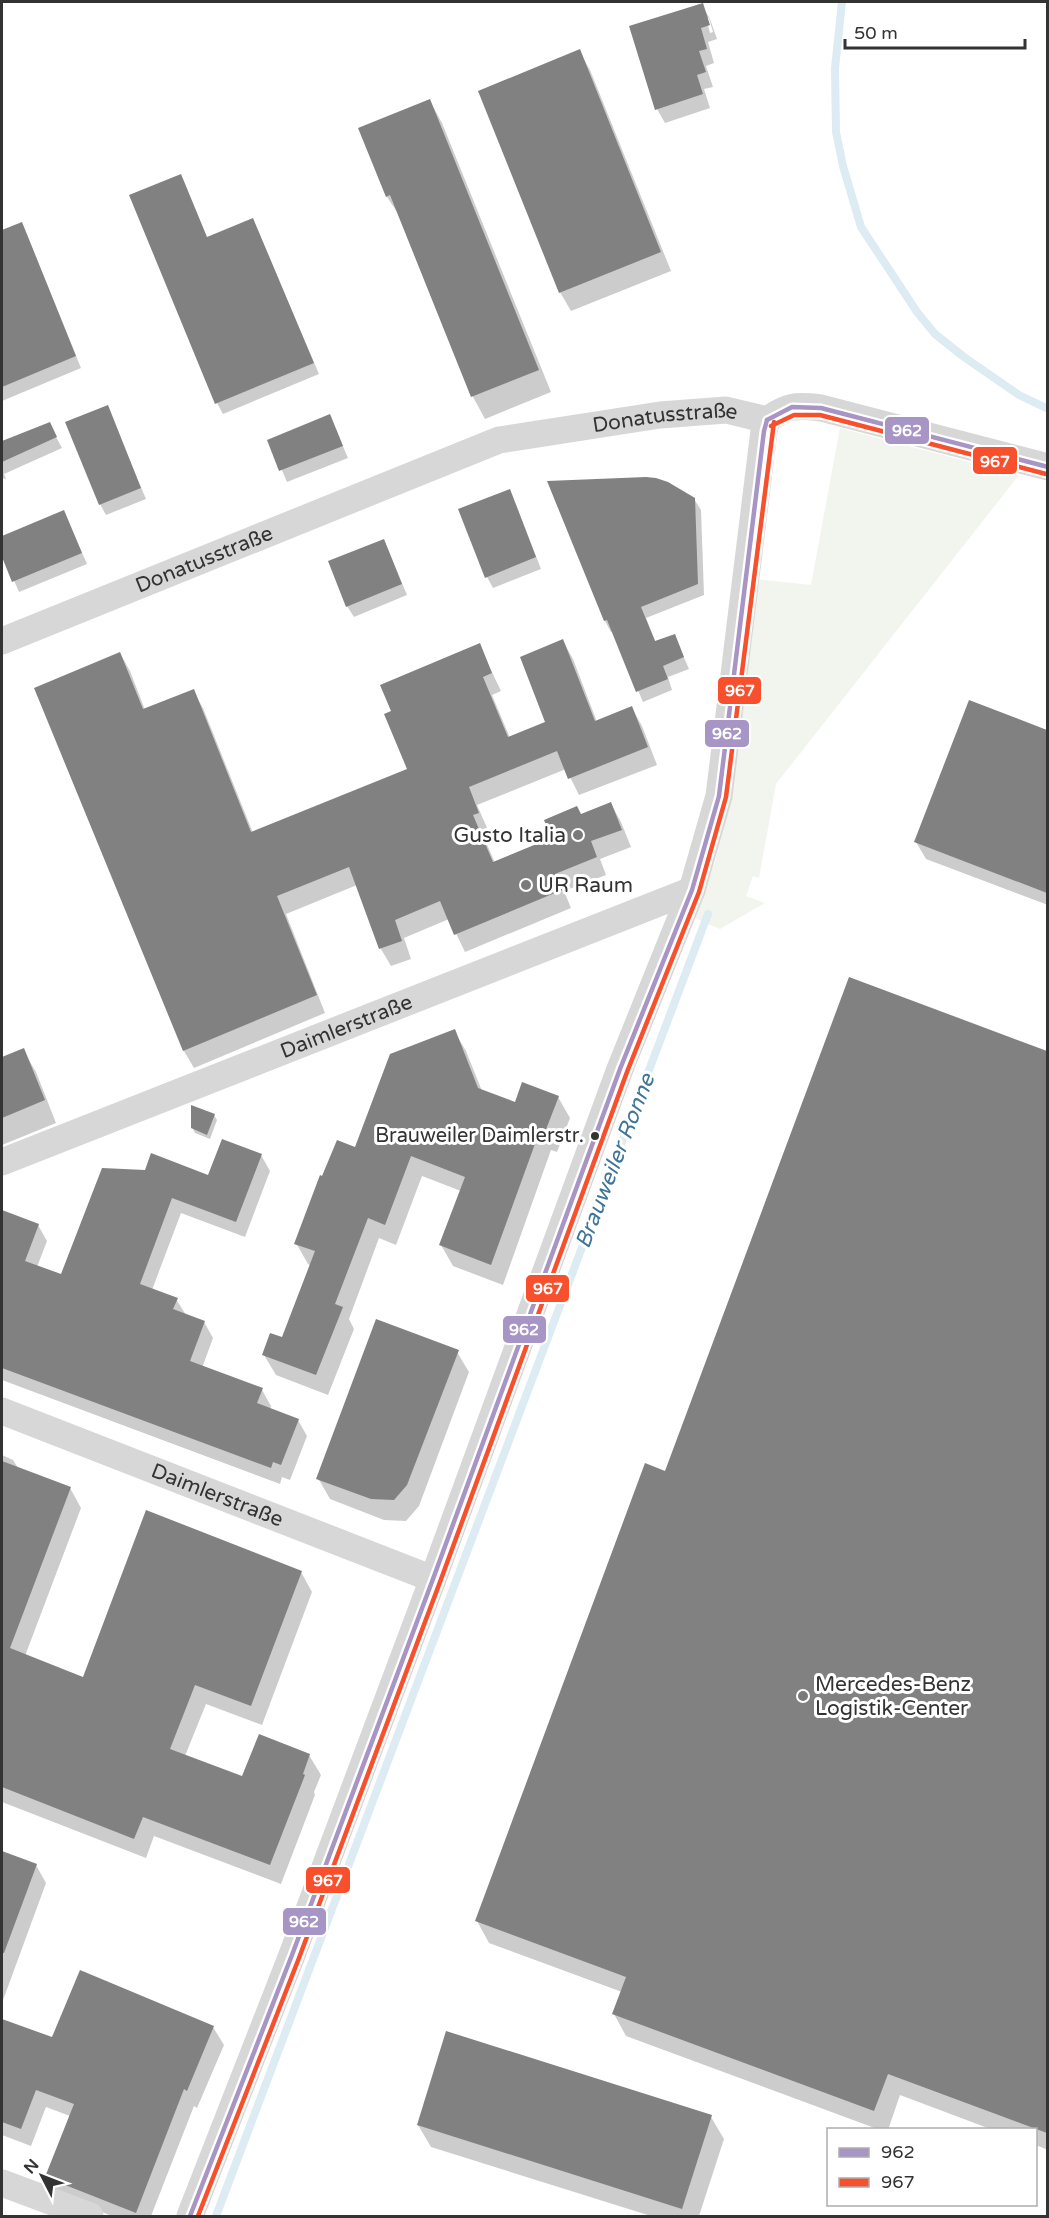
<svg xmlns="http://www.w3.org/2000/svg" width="1049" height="2218" viewBox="0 0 1049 2218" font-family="'Varela Round',sans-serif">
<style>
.green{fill:#f1f5ed}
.shadow{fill:#0003;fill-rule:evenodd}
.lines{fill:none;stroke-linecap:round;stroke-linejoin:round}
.stream{stroke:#ddebf3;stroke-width:8}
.building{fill:#818181}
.minor{stroke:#d7d7d7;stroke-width:27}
.bus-1-casing{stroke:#fff;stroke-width:9}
.bus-2-casing{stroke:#fff;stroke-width:9}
.bus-1{stroke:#a795c6;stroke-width:4.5}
.bus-2{stroke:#f8502d;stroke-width:4.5}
.poi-dot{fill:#7a7a7a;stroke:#fff;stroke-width:2}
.bus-dot{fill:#333;stroke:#fff;stroke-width:2}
.labels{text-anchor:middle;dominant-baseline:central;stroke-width:6;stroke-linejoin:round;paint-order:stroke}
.bus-label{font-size:20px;fill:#333;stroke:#fff;text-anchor:end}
.street-label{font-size:21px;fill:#333;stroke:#fff}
.poi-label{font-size:21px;fill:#333;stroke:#fff;text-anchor:start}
.water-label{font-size:22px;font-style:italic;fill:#3f7597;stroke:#fff}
.line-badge{stroke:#fff;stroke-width:2}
.badge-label{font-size:16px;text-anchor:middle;font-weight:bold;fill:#fff}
</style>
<rect width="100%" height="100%" fill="#fff"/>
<!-- green -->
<path class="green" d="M840,428L1019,475L776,784L759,878L753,876L746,896L765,903L720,929L694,918L715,862L730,800L756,579L811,585Z"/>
<!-- shadow -->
<g class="shadow">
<path d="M702,5L710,19L717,39L708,42L714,63L706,66L713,87L704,89L710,108L665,123L657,109ZM706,18H709L713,32L710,33Z"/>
<path d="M579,51L590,70L671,271L571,311L560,292Z"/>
<path d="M430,101L442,123L551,392L485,419L473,397L401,218L387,197L360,129Z"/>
<path d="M253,220L319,374L223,414L217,403L207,238Z"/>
<path d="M21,224L27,235L81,368L2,401V232Z"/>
<path d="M107,407L146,499L106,515L100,504Z"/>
<path d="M330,416L348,458L287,482L269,440Z"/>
<path d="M49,424L62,448L4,474L6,479L2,478V443Z"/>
<path d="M550,483L694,499L701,510L704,595L646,618L656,643L674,635L689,669L668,677L672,690L643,702L613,631L611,632L605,621Z"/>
<path d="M509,491L515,502L541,569L493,588L487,577Z"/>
<path d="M64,512L87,564L19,592L2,553V537Z"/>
<path d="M384,540L407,595L354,617L347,606Z"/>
<path d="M563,641L573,659L597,722L632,708L642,726L657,765L579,795L566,769L477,805L488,830L482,833L495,863L553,839L581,816L611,804L621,822L631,847L600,859L606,875L564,891L571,908L465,952L449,919L404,938L411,959L391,966L381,949L357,885L286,914L325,1013L194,1068L184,1051L35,689L120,653L130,671L145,710L193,691L203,708L253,833L409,769L479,645L501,691L492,695L510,738L547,723Z"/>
<path d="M970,702L1048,731V905L926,859L916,842Z"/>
<path d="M849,979L1048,1052V2150L1036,2145V2130H993L900,2095L888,2130H880L626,2036L614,2014L622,1992L489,1943L477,1921L666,1472Z"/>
<path d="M454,1031L466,1051L482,1091L516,1104L558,1097L570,1118L557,1152L551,1150L503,1285L453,1266L441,1245L461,1191L422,1176L396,1245L379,1238L349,1319L354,1329L328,1395L276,1375L264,1355L283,1339L311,1266L308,1264L296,1243L355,1149Z"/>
<path d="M23,1050L36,1072L56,1123L2,1145V1059Z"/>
<path d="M214,1115L217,1120L210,1139L195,1133L192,1127Z"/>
<path d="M261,1155L270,1171L245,1237L181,1213L152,1290L176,1299L186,1315L204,1322L213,1338L202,1368L262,1390L271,1406L270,1410L298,1420L307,1436L290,1480L282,1477L280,1484L2,1380V1303L4,1297L2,1296V1212L38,1225L47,1241L37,1267L62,1276L103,1169L209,1177Z"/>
<path d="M457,1352L469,1372L419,1506L406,1521L384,1520L330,1499L318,1478Z"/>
<path d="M2,1455L13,1460L18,1468L70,1488L81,1508L25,1656L84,1679L301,1572L312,1592L262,1725L206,1704L185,1756L243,1778L309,1755L321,1775L314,1792L315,1795L281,1884L154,1836L146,1858L2,1802Z"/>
<path d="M2,1852L36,1865L46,1883L2,2003Z"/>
<path d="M2,2020L53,2039L213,2027L224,2045L197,2108L194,2106L151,2216H112L57,2195L47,2177L70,2116L46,2107L31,2146L2,2135Z"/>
<path d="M711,2117L724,2139L699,2216H651L431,2147L418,2125Z"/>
</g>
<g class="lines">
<!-- stream -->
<g class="stream">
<path d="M842,2L835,68L836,132L843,166L861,227L917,312L935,334L964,357L1019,395L1048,409"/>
<path d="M216,2216L708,914"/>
</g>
</g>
<!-- building -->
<g class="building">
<path d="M703,3L710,25L701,28L707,49L699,51L706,72L697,75L703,94L655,110L629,26Z"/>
<path d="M580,49L661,252L559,293L478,91Z"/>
<path d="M430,99L539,370L471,397L390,195L386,197L358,128Z"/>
<path d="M181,174L207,237L253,218L314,363L215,404L129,195Z"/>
<path d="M22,222L76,356L2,387V230Z"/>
<path d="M108,405L141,488L99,505L65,422Z"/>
<path d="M330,414L343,446L279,471L267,440Z"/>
<path d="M50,422L57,437L2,462V441Z"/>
<path d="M646,477L656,478L668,482L695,498L698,584L641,607L655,641L675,634L684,657L663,666L668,679L636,692L607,620L604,621L547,481Z"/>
<path d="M510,489L536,557L485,578L458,509Z"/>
<path d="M64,510L82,553L12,582L2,557V536Z"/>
<path d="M384,539L402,584L346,607L328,561Z"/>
<path d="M563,639L595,721L632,706L648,747L568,779L557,751L469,787L479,813L473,815L493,862L551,838L544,820L577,806L581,814L611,802L622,830L591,841L597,857L555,874L562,890L454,935L440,901L395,920L402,941L379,949L349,867L277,896L317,995L183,1051L34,688L120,652L143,709L194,689L251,832L407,769L384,714L391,711L380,685L480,643L492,673L483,677L508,737L545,722L520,657Z"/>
<path d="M969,700L1047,730V893L914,842Z"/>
<path d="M849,977L1047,1051V2133L888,2074L874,2111L612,2014L626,1977L475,1921L645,1463L665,1471Z"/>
<path d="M455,1029L478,1088L515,1102L522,1082L559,1096L545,1132L540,1130L491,1265L439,1245L465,1177L411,1156L385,1225L368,1218L335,1304L343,1307L316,1375L262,1355L270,1333L282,1337L315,1251L294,1244L320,1175L322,1176L337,1140L355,1147L390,1054Z"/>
<path d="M24,1048L45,1100L2,1118V1057Z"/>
<path d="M191,1105L215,1114L207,1135L191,1128Z"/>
<path d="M222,1139L262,1154L236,1222L172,1198L140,1284L178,1298L173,1309L205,1321L190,1361L263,1388L257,1403L299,1419L281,1465L273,1462L271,1468L2,1368V1210L39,1224L25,1261L61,1274L102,1168L145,1170L151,1153L208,1175Z"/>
<path d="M376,1319L459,1350L407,1485L394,1500L371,1499L316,1479Z"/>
<path d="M2,1461L71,1487L10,1648L83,1677L146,1510L302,1571L251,1706L195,1685L170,1749L242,1776L259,1734L310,1754L303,1774L305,1775L270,1865L143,1817L134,1839L2,1787Z"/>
<path d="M2,1851L37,1864L4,1953H2Z"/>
<path d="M80,1970L214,2026L187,2091L184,2089L136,2213L45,2177L74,2104L36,2090L21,2129L2,2122V2019L52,2037Z"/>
<path d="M446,2031L712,2115L682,2209L417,2125Z"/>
</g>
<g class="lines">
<!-- minor -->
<g class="minor">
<path d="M767,420C788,405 796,405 821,408L1048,467"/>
<path id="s1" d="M2,641L499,440L660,415L726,410L767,420"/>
<path id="s2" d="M2,1162L692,890"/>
<path id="s3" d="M2,1411L433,1579"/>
<path d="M2,2183L90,2216"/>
<path d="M190,2216L292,1955L433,1579L620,1069L692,890L719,796L764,431L767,420"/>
</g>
<!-- bus-1 casing -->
<g class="bus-1-casing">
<g id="bus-1">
<path d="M767,420L792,407L821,408L1048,467"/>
<path d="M190,2216L292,1955L433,1579L620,1069L692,890L719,796L764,431L767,420"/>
</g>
</g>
<!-- bus-2 casing -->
<g class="bus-2-casing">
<g id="bus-2">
<path d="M771,426L794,415H820L1046,474"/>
<path d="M198,2216L299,1958L440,1582L627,1072L699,892L726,797L774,422"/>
</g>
</g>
<!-- bus-1 -->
<use href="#bus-1" class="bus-1"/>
<!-- bus-2 -->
<use href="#bus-2" class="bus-2"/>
</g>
<!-- markers -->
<g class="poi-dot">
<circle cx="578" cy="835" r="6"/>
<circle cx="526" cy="885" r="6"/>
<circle cx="803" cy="1696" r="6"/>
</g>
<circle class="bus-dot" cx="595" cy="1136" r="5"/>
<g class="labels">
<!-- bus labels -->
<g class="bus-label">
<text x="584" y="1136">Brauweiler Daimlerstr.</text>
</g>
<!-- street labels -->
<g class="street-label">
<text stroke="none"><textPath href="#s1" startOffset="704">Donatusstraße</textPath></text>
<text stroke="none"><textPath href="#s1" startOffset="218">Donatusstraße</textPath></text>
<text stroke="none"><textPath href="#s2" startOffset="370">Daimlerstraße</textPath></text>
<text stroke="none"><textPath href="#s3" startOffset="231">Daimlerstraße</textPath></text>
</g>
<!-- poi labels -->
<g class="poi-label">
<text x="566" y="835" text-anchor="end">Gusto Italia</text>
<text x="538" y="885">UR Raum</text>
<text x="815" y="1684">Mercedes-Benz<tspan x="815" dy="24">Logistik-Center</tspan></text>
</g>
<!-- water labels -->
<g class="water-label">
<text transform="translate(615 1161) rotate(-69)">Brauweiler Ronne</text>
</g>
</g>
<g class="line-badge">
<rect x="884" y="416" width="46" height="29" rx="6" fill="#a795c6"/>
<rect x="972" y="446" width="46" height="29" rx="6" fill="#f8502d"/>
<rect x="717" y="676" width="45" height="29" rx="6" fill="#f8502d"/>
<rect x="704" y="719" width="46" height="29" rx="6" fill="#a795c6"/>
<rect x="525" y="1274" width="45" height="29" rx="6" fill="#f8502d"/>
<rect x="502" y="1315" width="45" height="29" rx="6" fill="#a795c6"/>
<rect x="305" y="1866" width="46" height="28" rx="6" fill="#f8502d"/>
<rect x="282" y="1907" width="45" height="29" rx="6" fill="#a795c6"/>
</g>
<g class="badge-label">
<text x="907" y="436">962</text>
<text x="995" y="467">967</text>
<text x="740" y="696">967</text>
<text x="727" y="739">962</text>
<text x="548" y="1294">967</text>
<text x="524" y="1335">962</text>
<text x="328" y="1886">967</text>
<text x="304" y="1927">962</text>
</g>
<!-- border -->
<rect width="1049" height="2218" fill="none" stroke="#333333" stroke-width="6"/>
<!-- legend -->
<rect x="827" y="2128" width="210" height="78" fill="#ffffff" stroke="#adadad" stroke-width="1.5"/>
<rect x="839" y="2148" width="30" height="9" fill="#a795c6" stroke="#adadad" stroke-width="1.5"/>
<text x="881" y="2158" font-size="18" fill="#333333">962</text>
<rect x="839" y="2178" width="30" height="9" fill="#f8502d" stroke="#adadad" stroke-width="1.5"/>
<text x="881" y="2188" font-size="18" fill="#333333">967</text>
<!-- north arrow -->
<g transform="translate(42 2176) rotate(312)" stroke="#ffffff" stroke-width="4.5" paint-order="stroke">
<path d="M0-4.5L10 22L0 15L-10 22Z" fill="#333333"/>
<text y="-9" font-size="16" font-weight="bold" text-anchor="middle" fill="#333333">N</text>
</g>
<!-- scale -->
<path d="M845 39v9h180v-9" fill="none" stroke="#333333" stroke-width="3"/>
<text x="854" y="39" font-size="18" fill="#333333" stroke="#ffffff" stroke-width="4.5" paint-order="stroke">50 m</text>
</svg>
